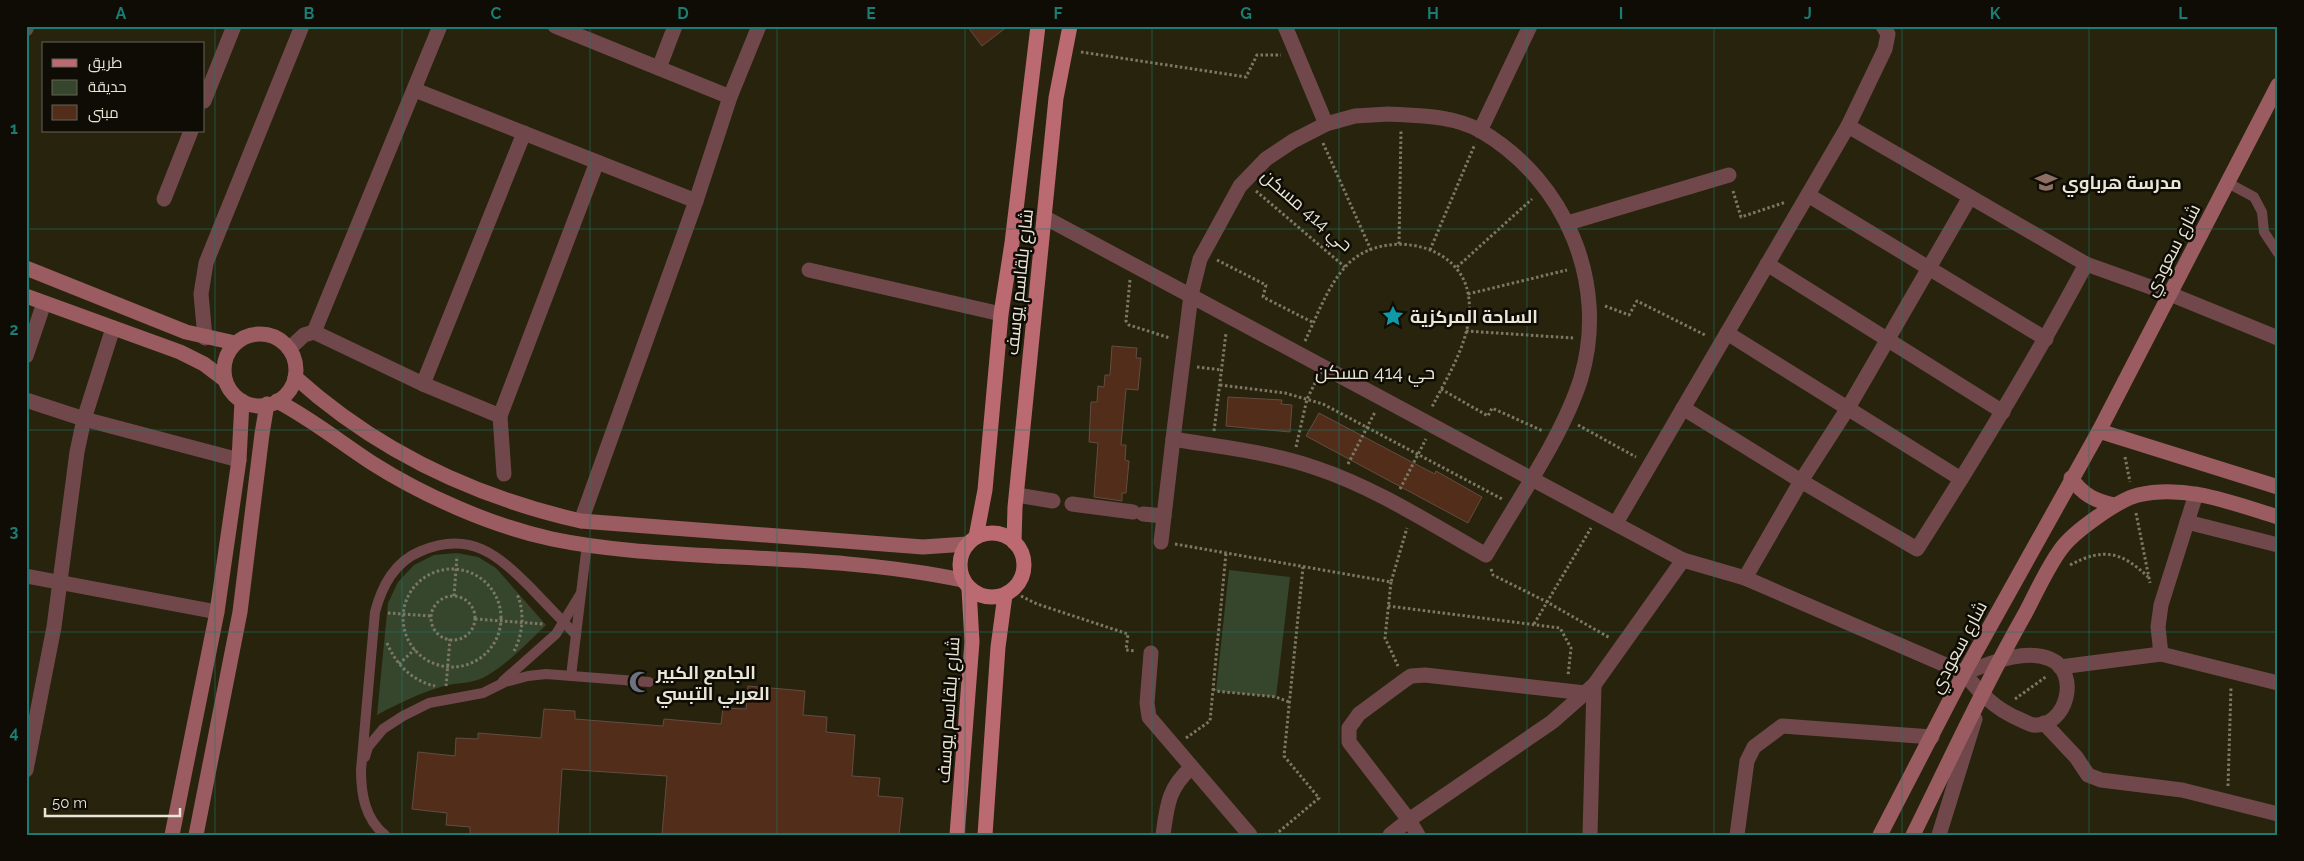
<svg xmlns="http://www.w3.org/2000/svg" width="2304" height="861" viewBox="0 0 2304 861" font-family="Raleway,Cairo,sans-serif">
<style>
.green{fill:#36462d}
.building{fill:#512d1a;stroke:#634c41}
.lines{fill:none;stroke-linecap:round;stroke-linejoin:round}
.path{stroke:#7c7865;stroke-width:3;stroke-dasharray:2.5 2.5;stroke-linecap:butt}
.lane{stroke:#70484b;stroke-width:10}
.street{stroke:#70484b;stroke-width:15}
.secondary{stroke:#9a5c60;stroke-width:15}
.primary{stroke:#bb6a71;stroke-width:15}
.grid{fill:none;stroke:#1a7c73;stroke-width:1;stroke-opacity:0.55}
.labels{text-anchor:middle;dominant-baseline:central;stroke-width:5;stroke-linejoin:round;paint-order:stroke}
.poi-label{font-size:18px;font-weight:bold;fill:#e9e6d8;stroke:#0e0c04;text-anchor:start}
.street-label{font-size:18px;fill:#e9e6d8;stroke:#0e0c04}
.neighbourhood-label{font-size:19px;fill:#e9e6d8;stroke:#0e0c04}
.neatline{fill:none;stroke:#1a7c73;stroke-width:2}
.grid-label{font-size:16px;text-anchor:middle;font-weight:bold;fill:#1a7c73}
</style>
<rect width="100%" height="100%" fill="#28230d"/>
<!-- green -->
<g class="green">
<path d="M457,553L478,557L496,568L546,625C528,642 510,662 488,675C474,684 459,682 444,686C420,693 399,703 377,715L388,603L398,582L414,565L434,555Z"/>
<path d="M1229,570L1290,577L1276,697L1216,691Z"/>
</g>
<!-- building -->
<g class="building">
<path d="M967,26H1008L982,46Z"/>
<path d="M1112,346L1137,348L1136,358H1141L1138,390L1126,389L1121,445H1126L1125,460L1129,461L1126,493H1122V501L1094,497L1098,443L1089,442L1091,402H1097L1098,386L1104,387L1105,375H1110Z"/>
<path d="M1228,397L1282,400L1281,404L1292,405L1290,432L1226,426Z"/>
<path d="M1319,413L1425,469L1435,474L1436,471L1482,497L1468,523L1306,436Z"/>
<path d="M748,686L805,691L803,715L827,717L826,732L855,735L852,776L880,778L878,796L903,798L899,835H662L667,776L562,769L558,835H470V827L446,825L447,813L412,809L418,752L455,756L456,738L478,739V733L541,738L544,709L575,711V719L663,726L664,719L721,724L723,708L746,709Z"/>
</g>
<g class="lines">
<!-- path -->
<g class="path">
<path d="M1081,52L1246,77L1257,55H1281"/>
<path d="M1323,143L1371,250"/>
<path d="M1256,191L1345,267"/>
<path d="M1733,191L1741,217L1786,202"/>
<path d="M1399,244L1401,130"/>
<path d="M1430,250L1475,144"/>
<path d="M1217,260L1266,285L1263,297L1314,323"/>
<path d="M1457,267L1532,199"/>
<path d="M1130,280L1126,321L1129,325L1170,338"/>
<path d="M1468,294L1567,270"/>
<path d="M1605,306L1629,315L1637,301L1707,336"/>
<path d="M1466,331L1573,338"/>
<path d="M1305,341C1317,316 1328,285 1347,265C1381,229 1458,241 1468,293C1476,333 1449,373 1432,407"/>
<path d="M1197,367L1222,370"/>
<path d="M1220,385L1285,393L1323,404L1502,499"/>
<path d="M1441,389L1488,416L1492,408L1543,431"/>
<path d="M1578,425L1636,457"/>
<path d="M1214,431L1226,333"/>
<path d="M1296,447L1307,399L1316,381"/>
<path d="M2125,457L2130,482"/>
<path d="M1348,464L1375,412"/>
<path d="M1400,489L1426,439"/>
<path d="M2136,513L2150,583"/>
<path d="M1175,544L1391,582L1407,528"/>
<path d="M2070,565C2104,547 2122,552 2148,577"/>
<path d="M1491,569L1493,575L1547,602L1610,638"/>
<circle cx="452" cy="618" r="49"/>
<path d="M1391,582L1385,638L1398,666"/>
<path d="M454,596L457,556"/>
<path d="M1021,596L1037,604L1128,634L1126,650L1135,651"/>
<circle cx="453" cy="618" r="22"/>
<path d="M1388,606L1560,628L1571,648L1568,676"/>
<path d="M388,613L431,616"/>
<path d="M475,619L543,624"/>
<path d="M1534,624L1591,528"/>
<path d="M387,643C396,665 413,681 435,686"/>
<path d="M514,651C523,634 525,612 517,594"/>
<path d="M399,664L415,649"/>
<path d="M446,686L450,639"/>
<path d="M1213,689L1216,691L1276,697L1289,702"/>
<path d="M2015,699L2047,676"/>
<path d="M1186,738L1210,721L1226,553"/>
<path d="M2228,786L2231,687"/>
<path d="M1275,835L1319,798L1284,756L1303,567"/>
</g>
<!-- lane -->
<g class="lane">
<path d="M2228,183L2254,197L2262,212L2264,232L2278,253"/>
<path d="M571,676L587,544"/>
<path d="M503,681L556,634L581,593"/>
<path d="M365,757L368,747L383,729L403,716L429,703L483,693L505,682L528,676L546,674L649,682"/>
<path d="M385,835C365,819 361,794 361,770L375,612C382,586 394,562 421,551C470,530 498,555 531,588C546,604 561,619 576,635"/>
</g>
<!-- street -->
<g class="street">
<path d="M555,26L730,97"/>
<path d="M1285,26L1326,124"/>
<path d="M26,29L27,26"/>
<path d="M659,68L675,26"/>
<path d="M415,90L696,201"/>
<path d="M204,101L234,26"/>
<path d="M1389,114C1420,116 1453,115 1481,131C1566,181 1609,284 1581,378C1563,436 1517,501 1486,555C1431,524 1376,488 1316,468C1270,452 1220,447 1173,439L1191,295L1200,259L1240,186L1266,159L1293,141L1326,124L1355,116Z"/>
<path d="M1848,126L2086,264L2170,294L2278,338"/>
<path d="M1480,131L1530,26"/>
<path d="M1808,195L2046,339"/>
<path d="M164,199L191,131"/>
<path d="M1044,217L1683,560L1745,578L1964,673C1980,693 1995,709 2019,719C2023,721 2029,724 2033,725C2067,728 2081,672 2050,659C2024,648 1989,664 1964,673"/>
<path d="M1568,223L1729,175"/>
<path d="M1767,264L2003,412"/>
<path d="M809,270L1001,314"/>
<path d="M314,332L440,26"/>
<path d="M1727,333L1961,479"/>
<path d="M205,338L201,294L206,263L302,26"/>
<path d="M289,349L304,335L314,332L423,384L500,416"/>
<path d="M26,356L44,303"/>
<path d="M423,384L524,133"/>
<path d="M26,400L84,419L239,460"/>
<path d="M1683,408L1801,481L1848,408L1970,197"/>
<path d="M504,474L500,416L597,162"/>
<path d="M1017,495L1053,501"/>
<path d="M1072,504L1133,512"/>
<path d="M1143,514L1164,516"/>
<path d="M581,521L696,201L730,97L759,26"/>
<path d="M2187,522L2278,545"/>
<path d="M1616,523L1848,126L1885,49L1888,34L1883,26"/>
<path d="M1161,542L1173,439"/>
<path d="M26,576L217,612"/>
<path d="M1745,578L1801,481L1917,549C1977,455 2034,362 2086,264"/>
<path d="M1151,653L1147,703L1149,717L1250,835"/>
<path d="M2161,654L2158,627L2161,605L2196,494"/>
<path d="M2060,667L2161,654L2278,683"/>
<path d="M2044,723L2076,757L2088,775L2101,780L2182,790L2278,814"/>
<path d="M26,770L54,627L77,452L84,419L113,328"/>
<path d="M1163,835C1167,806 1168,788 1191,768"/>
<path d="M1390,835L1409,820L1552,722L1594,685L1683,560"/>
<path d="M1418,835L1409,820L1349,742V728L1359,714L1405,680L1411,676L1425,675L1585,693"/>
<path d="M1590,835L1594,685"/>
<path d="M1737,835L1747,761L1754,747L1782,726L1932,737"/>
<path d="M1939,835L1975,719"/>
</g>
<!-- secondary -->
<g class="secondary">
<path d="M26,268L186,332L235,343"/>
<path d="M26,296L180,352L204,364L225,380"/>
<circle cx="260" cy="370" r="36"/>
<path d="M295,377C376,450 475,497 581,521L923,547L967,544"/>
<path d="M277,401C310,418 340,442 372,463C424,496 492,526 552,539C605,550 661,553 714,556C797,560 881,563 962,580"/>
<path d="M2099,431L2278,85"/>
<path d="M2071,478C2083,495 2095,501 2115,505"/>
<path d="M172,835L217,612L239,460L242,401"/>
<path d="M196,835L240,612L262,434L267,404"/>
<path d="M1880,835L1964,673L2099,431L2278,487"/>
<path d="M1913,835C1950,760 1985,684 2026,612C2037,591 2047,568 2061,549C2073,532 2118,500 2138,495C2186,484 2232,503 2278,517"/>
</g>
<!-- primary -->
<g class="primary">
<circle cx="992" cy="565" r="32"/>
<path d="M976,537L985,490L1001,314L1012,243L1038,26"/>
<path d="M1014,542L1015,507L1056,98L1070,26"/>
<path d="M957,835L972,642L969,589"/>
<path d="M985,835L998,647L1005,595"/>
</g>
</g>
<!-- grid -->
<path class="grid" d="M215,26V835M402,26V835M590,26V835M777,26V835M965,26V835M1152,26V835M1339,26V835M1527,26V835M1714,26V835M1902,26V835M2089,26V835M26,229H2278M26,430H2278M26,632H2278"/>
<!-- icons -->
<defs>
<g id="school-bare" transform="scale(1.725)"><path d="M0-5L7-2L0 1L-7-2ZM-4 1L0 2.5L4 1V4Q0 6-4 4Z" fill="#8d6e63" stroke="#0e0c04" stroke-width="2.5" paint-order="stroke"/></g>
<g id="sight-bare" transform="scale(1.725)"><path d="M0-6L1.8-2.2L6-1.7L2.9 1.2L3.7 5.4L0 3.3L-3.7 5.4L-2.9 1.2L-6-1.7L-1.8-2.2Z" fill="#0f9aa8" stroke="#0e0c04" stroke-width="2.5" paint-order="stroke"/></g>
<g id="mosque-bare" transform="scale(1.725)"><path d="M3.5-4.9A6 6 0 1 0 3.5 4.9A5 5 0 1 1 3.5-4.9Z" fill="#6b7280" stroke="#0e0c04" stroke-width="2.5" paint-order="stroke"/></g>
</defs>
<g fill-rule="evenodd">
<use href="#school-bare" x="2046" y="182"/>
<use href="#sight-bare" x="1393" y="316"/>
<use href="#mosque-bare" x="640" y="682"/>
</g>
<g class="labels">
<!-- poi labels -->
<g class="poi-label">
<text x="2062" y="182">مدرسة هرباوي</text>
<text x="1410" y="316">الساحة المركزية</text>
<text x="656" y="672">الجامع الكبير<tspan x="656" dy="21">العربي التبسي</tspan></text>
</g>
<!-- street labels -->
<g class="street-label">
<text transform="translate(1307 210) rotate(41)">حي 414 مسكن</text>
<text transform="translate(2172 250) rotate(-63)">شارع سعودي</text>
<text transform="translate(1019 282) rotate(-84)">شارع بلقاسم يوسف</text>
<text transform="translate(1958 647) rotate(-62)">شارع سعودي</text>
<text transform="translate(948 710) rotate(-86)">شارع بلقاسم يوسف</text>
</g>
<!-- neighbourhood labels -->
<g class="neighbourhood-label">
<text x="1375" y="372">حي 414 مسكن</text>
</g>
</g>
<!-- border -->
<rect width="2304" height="861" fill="none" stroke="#0e0c04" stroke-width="55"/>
<!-- legend -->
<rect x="42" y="42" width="162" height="90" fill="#0e0c04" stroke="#666359"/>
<rect x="52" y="59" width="25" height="8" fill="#bb6a71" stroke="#666359"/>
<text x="88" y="68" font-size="15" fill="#e9e6d8">طريق</text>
<rect x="52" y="80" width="25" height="15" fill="#36462d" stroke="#666359"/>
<text x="88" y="92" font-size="15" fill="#e9e6d8">حديقة</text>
<rect x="52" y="105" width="25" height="15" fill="#512d1a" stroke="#666359"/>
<text x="88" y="118" font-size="15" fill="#e9e6d8">مبنى</text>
<!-- scale -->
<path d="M45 808v8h135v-8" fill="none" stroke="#e9e6d8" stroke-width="2.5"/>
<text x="52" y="808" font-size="15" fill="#e9e6d8" stroke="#0e0c04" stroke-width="4" paint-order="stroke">50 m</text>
<rect x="28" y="28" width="2248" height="806" class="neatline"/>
<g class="grid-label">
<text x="121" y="19">A</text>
<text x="309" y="19">B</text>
<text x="496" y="19">C</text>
<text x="683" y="19">D</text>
<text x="871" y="19">E</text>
<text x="1058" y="19">F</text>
<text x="1246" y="19">G</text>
<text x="1433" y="19">H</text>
<text x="1621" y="19">I</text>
<text x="1808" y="19">J</text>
<text x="1995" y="19">K</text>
<text x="2183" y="19">L</text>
<text x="14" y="134">1</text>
<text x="14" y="335">2</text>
<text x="14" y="537">3</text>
<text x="14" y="738">4</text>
</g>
</svg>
